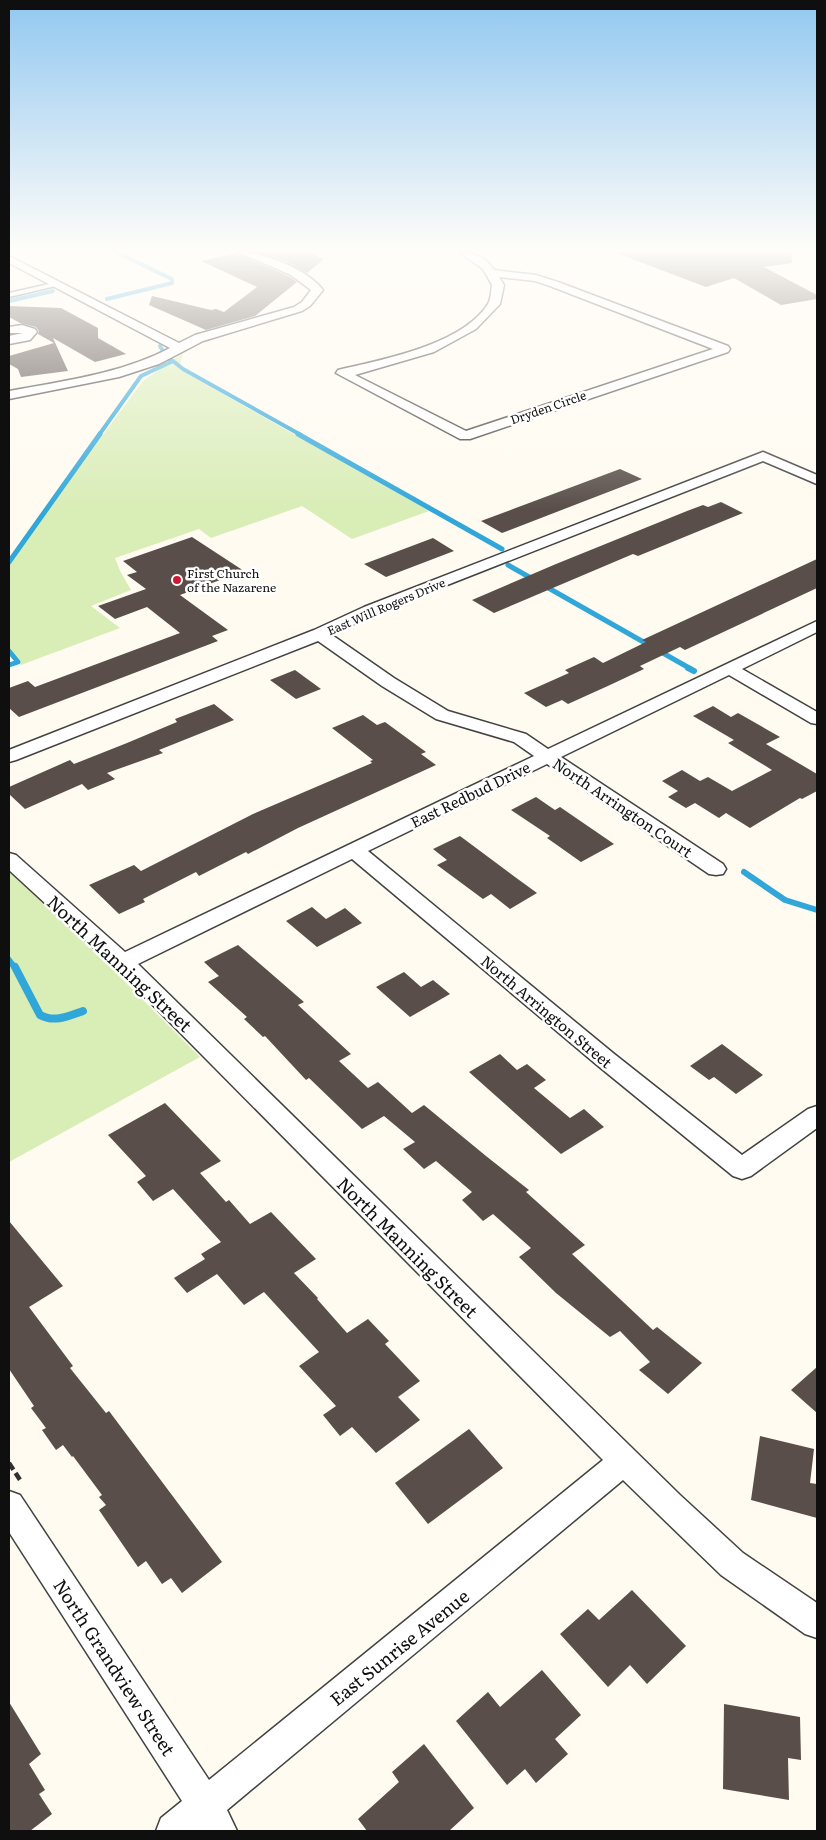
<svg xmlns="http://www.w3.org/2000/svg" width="826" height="1840" viewBox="0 0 826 1840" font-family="Literata,serif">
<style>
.green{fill:#d9edb7}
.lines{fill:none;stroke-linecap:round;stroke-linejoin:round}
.stream-far3{stroke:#31a7d9;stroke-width:4}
.stream-far2{stroke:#31a7d9;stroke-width:5}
.stream-far1{stroke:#31a7d9;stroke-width:6}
.stream{stroke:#31a7d9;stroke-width:8}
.building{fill:#594e4a}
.service-casing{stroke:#424242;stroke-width:3}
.minor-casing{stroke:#424242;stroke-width:3}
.path{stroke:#313131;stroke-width:4.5;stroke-dasharray:8 4;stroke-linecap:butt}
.service{fill:#fff;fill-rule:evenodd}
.minor{fill:#fff;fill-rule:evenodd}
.poi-dot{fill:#cc1a35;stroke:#fff;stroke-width:2}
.labels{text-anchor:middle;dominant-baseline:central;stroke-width:5;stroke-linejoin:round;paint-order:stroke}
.far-street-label{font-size:12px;fill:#0f0f0f;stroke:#fff}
.far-poi-label{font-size:12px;fill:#0f0f0f;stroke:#fff;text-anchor:start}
.street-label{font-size:15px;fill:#0f0f0f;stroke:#fff}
.near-street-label{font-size:18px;fill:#0f0f0f;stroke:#fff}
</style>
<rect width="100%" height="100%" fill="#fffbf1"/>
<!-- green -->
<g class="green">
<path d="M183,353L179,369L429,511L352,539L302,506L211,538L199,529L115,558L120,571L131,590L91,606L120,628L21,665L9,653V561L143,381Z"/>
<path d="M9,866L200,1057L9,1162Z"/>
</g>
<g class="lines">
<!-- stream-far3 -->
<g class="stream-far3">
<path d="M107,299L172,283V279L116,252"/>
<path d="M9,301L53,291"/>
<path d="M173,361L183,369L301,435"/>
<path d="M99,435L141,376L173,361L167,358L160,346"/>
</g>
<!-- stream-far2 -->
<g class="stream-far2">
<path d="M298,434L502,549"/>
<path d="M9,562L100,434"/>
<path d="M508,565L691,669"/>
<path d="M9,651L18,662L9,665"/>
</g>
<!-- stream-far1 -->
<g class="stream-far1">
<path d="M688,668L694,671"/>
<path d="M744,872L785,900L817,910"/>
<path d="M9,960L15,968"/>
</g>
<!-- stream -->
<path class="stream" d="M15,967L40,1015C54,1023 69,1016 83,1011"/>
</g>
<!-- building -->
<g class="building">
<path d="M254,252H307L324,259L307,273L285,261Z"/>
<path d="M619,252H791L792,263L764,267L817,295V299L781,305L734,278L706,287L619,254Z"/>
<path d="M236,253L290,277L297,282L255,316L206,330L149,305L152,296L211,310L216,309L224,312L257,287L201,261Z"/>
<path d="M9,306L61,308L98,328V338L126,354L95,362L53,338L68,371L21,377L18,369L9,364V356L54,343L38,334L39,331L36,327L20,323L9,317Z"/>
<path d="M620,469L642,479L502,533L481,521Z"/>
<path d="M721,502L743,513L638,556L633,554L494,613L472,600L556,564L687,511L703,505L708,507Z"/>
<path d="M192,537L244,571L180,595L228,630L212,636L218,641L19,717L9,708V688L28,681L35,687L180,633L147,607L115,619L98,606L146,589L127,575L137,572L123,561Z"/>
<path d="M433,538L454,551L386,577L364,564Z"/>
<path d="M817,559V588L685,650L680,647L640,666L644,669L610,685L568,704L562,700L546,707L524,693L569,673L565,670L594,657L603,663L646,642L642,640Z"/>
<path d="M295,670L321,689L296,699L270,680Z"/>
<path d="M214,704L234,720L159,750L163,753L107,773L115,779L88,790L82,784L25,809L9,794V787L70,760L74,764L127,743L177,722L175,719Z"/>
<path d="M713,706L731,717L738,713L780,737L766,744L817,774V791L802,799L800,798L750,828L726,813L719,818L695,803L686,808L668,797L678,791L662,781L682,770L700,781L708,777L732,791L772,770L728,743L734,740L693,716Z"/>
<path d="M363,715L377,725L385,722L426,752L421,754L436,765L298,828L248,854L246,852L199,876L196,872L143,899L145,902L119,914L89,885L134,865L141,871L253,814L372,763L370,761L373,760L332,728Z"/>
<path d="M536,797L555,810L560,807L614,844L581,862L547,838L550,836L511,810Z"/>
<path d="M460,836L515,877L537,893L510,909L491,894L483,899L456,879L437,865L447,860L433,849Z"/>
<path d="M312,907L326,919L345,908L362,923L317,947L286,921Z"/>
<path d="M238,945L304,1002L298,1005L351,1054L339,1061L368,1088L378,1082L412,1113L424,1105L486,1156L529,1190L526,1192L585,1245L572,1254L653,1330L657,1327L702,1363L668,1394L639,1370L650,1362L620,1331L610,1337L556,1293L519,1257L531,1248L493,1214L483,1221L462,1200L472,1192L436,1161L424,1169L403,1149L415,1142L384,1116L362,1129L309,1078L306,1080L265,1036L263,1037L244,1019L247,1017L208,982L219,976L204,962Z"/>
<path d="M404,972L421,987L433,980L450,994L410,1017L376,987Z"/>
<path d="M722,1044L763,1075L736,1094L714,1077L709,1080L690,1066Z"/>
<path d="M500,1054L517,1070L527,1064L546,1080L534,1088L570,1118L584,1109L604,1127L561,1154L469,1072Z"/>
<path d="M165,1103L221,1161L200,1173L226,1202L229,1200L250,1224L271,1212L316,1259L294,1273L318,1298L317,1299L347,1333L368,1319L389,1341L385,1344L420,1381L398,1397L420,1420L376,1453L352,1427L340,1436L323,1415L336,1406L299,1366L319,1352L264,1292L244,1305L217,1274L187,1293L174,1278L205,1259L201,1254L221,1242L173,1189L153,1201L137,1182L146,1176L108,1135Z"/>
<path d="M9,1221L63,1286L29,1307L73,1366L70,1368L106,1413L109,1411L222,1562L182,1593L171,1578L162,1584L146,1561L138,1567L99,1510L106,1505L99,1497L102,1495L73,1456L72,1457L63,1445L56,1450L42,1430L46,1428L31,1408L34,1406L9,1369Z"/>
<path d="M817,1367V1413L791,1390Z"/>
<path d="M469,1429L503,1468L428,1524L395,1483Z"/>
<path d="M760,1436L814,1449L810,1483L817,1484V1518L751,1500Z"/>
<path d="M632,1590L686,1646L647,1684L630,1665L608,1687L560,1634L588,1609L599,1620Z"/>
<path d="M542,1670L581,1715L555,1739L568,1754L536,1783L525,1769L507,1785L456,1721L488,1692L500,1707Z"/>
<path d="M9,1702L41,1754L29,1764L45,1790L39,1794L52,1814L30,1831H9Z"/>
<path d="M724,1704L800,1717L801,1760L788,1758L789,1800L723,1789Z"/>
<path d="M424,1744L474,1808L449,1831H367L358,1819L399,1782L392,1772Z"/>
</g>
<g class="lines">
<!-- service casing -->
<g class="service-casing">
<path id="service" d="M58,282L60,285L9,297V293Z"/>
</g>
<!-- minor casing -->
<g class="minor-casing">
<g id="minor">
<path d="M238,252C263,252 307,269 323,290L310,306L302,311L203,341L159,364L119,377L9,399V391C64,381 120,374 170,348L9,263V256L179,343L195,335L294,307L302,302L311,290L291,275Z"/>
<path d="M459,252C473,252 487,258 494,270L536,275L558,282L728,346L730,349L728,352L470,439H460L336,373L338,370C381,360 462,345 488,304C491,299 491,291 492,285L483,269ZM499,277L535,281L550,286L713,349L466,431L355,375L434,352L476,329L500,304L504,285Z"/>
<path d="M22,325L35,329L37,332L30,340L9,344V336L23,333H9V327Z"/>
<path d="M763,452L817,475V484L763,461L376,613L332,635L394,678L448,711L526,734L548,749L817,621V632L742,669L817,712V724L811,723L729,675L561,757L723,864L726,869L723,874L716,875L709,874L547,764L368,851L613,1053L742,1155L808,1109L817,1106V1128L751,1176L742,1179L733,1176L597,1065L352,859L138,964L680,1495L743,1553L817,1603V1638L805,1634L721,1575L623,1480L227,1810L237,1831H156L161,1818L182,1801L9,1532V1491L20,1495L209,1780L603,1460L122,974L9,870V853L16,855L125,952L534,756L514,742L436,719L382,686L318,641L16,760L9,762V750L314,630L364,607Z"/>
</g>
</g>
<!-- path -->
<path class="path" d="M9,1463L22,1483"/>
<!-- service -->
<use href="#service" class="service"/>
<!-- minor -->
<use href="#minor" class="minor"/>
</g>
<!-- sky -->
<linearGradient id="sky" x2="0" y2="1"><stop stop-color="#92c8f0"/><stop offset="0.49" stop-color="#fffdf9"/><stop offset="1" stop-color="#fffdf9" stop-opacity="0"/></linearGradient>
<rect width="826" height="510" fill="url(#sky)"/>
<!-- markers -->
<circle class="poi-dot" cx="177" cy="580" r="5"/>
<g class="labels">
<!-- far-street labels -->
<g class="far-street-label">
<text transform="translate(548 407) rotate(-19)">Dryden Circle</text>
<text transform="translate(386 606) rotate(-23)">East Will Rogers Drive</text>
</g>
<!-- far-poi labels -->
<g class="far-poi-label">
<text x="187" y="573">First Church<tspan x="187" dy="14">of the Nazarene</tspan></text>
</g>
<!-- street labels -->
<g class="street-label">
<text transform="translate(470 794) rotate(-26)">East Redbud Drive</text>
<text transform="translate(623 807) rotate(34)">North Arrington Court</text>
<text transform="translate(547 1011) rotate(40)">North Arrington Street</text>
</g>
<!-- near-street labels -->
<g class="near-street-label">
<text transform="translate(120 963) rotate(43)">North Manning Street</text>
<text transform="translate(408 1247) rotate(45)">North Manning Street</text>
<text transform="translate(399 1647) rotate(-39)">East Sunrise Avenue</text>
<text transform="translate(115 1667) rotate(57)">North Grandview Street</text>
</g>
</g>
<!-- border -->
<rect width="826" height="1840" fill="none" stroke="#0f0f0f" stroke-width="20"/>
</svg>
